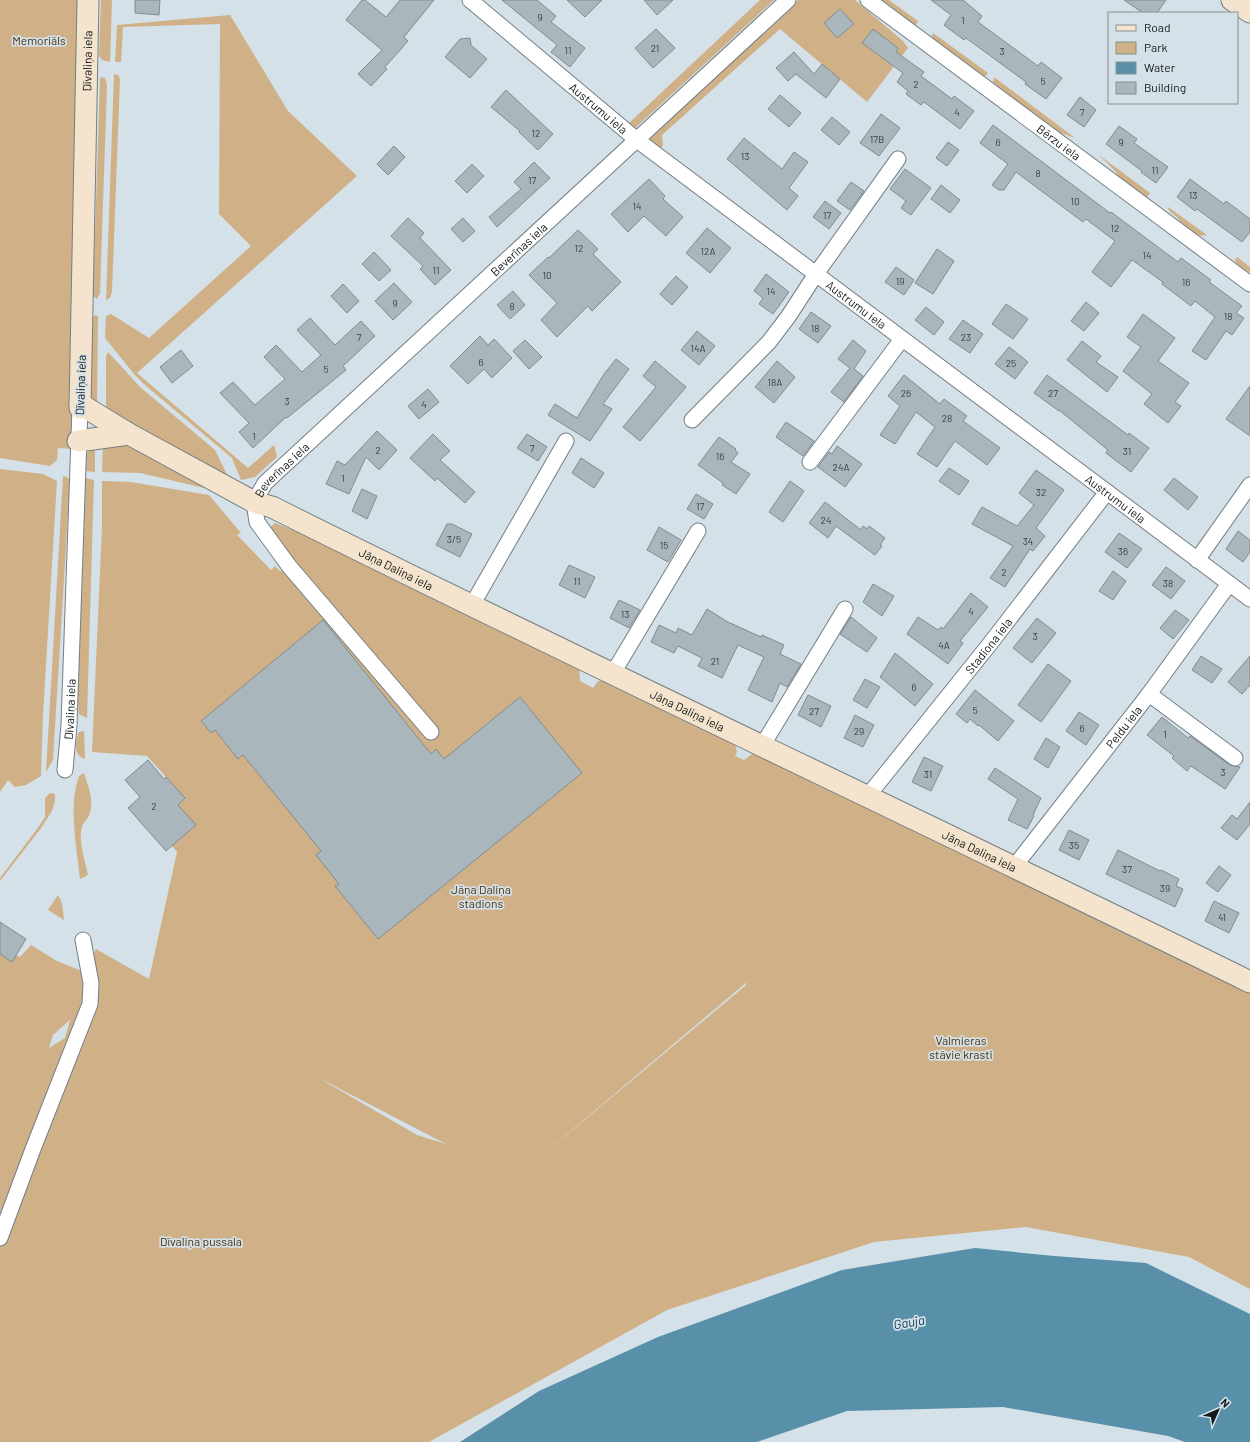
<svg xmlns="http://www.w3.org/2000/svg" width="1250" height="1442" viewBox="0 0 1250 1442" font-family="Barlow,sans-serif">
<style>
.green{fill:#d0b086;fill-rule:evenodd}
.water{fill:#5990a9}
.building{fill:#a9b6bc;stroke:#808c93}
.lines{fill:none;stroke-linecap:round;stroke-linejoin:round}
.street-casing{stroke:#737f85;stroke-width:17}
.secondary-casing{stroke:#737f85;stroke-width:23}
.street{stroke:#fff;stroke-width:15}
.secondary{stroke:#f5e4cd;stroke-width:21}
.labels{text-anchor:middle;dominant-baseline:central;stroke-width:3.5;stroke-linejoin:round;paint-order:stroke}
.number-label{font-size:10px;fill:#394043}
.park-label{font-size:12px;fill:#48300d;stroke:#d4e1e8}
.street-label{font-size:12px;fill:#14191b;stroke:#d4e1e8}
.water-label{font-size:13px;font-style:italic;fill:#104054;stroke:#d4e1e8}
</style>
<rect width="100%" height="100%" fill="#d4e1e8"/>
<!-- green -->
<g class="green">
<path d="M0,0H79L72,449L58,448L57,460L50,466L0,458Z"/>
<path d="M101,0H112L110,62L102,60L99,56Z"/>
<path d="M760,0H774L634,129L628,124Z"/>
<path d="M798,0H855L903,41L908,48L867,102L780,29L662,135L663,146L658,150L653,145L650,140L652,135Z"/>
<path d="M879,0H889L918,21L915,27Z"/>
<path d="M230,15L288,111L357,176L137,373L248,468L274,445L277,457L255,477L241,480L232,458L146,386L134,374L105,338L106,316L111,314L149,338L251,246L219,214L220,24L123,27L121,62H115L117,25Z"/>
<path d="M933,33L988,73L986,76H983L933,40L931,37Z"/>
<path d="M114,74L118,75L120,79L112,292L110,298L106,300Z"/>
<path d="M101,77L105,78L107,85L100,293L97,299L93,296L100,79Z"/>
<path d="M994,77L1075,138L1061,133L1007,94L993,82Z"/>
<path d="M1099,155L1150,193L1147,197L1120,179L1116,172Z"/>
<path d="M1168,207L1207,235C1197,239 1186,227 1180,221C1177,216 1172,214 1168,209Z"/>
<path d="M1237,257L1250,267V273L1237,264L1235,260Z"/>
<path d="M95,315L98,316L97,403L88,394L91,320Z"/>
<path d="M108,352L140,387L215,450L230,481L106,411V356Z"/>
<path d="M103,443H122L207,485L213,490L140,473L102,472Z"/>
<path d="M95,445V472L85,471L86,454Z"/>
<path d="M0,469L43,474L57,481L43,715L41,776L26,785L15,787L8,780L0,792Z"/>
<path d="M63,476L67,477L70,480L53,760L46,772Z"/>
<path d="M85,478L94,480L87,718L79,714L77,692Z"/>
<path d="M102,481L131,482L209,495L241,533L237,535L271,570L275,566L280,571L289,566L268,529L275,523L311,537L579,667L580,681L593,688L598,681H607L734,740L737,752L735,756L744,760L752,754L764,755L1250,982V1289L1189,1257L1026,1227L874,1242L667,1310L429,1442H0V946L20,957L31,945L57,961L82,971L83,974L96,949L149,979L177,852L172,846L195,825L178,805L185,798L147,756L92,752L102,526ZM747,982L745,986L527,1168ZM70,1020L65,1038L49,1048L53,1035ZM317,1077L446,1144L417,1135Z"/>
<path d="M84,731L85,759C73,756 75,740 79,732Z"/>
<path d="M84,773C88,786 95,802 89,815C88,819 84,822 82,826C78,841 85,860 88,875L80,879C77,848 68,805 79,776Z"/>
<path d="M50,793L55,794V801L52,811L41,828L0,881V878L37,829L45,817V798Z"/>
<path d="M58,895L62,903L64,920L48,910Z"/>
</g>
<!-- water -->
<path class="water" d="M975,1248L1054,1256L1146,1263L1250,1314V1442H1185L1168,1436L1003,1407L847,1411L757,1442H460L539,1391L658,1337L842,1270Z"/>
<!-- building -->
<g class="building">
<path d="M135,0H160L159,15L135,13Z"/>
<path d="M362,0H365L386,17L400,0H434L404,37L408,41L385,67L387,69L371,86L358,74L382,50L346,20Z"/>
<path d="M502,0H537L556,16L551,22L585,48L570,67L551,52L557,45Z"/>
<path d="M567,0H602L585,17Z"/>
<path d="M644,0H673L657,15Z"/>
<path d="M931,0H963L982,16L978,22L1038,66L1041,62L1062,78L1046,99L1025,84L1026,82L966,38L964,40L944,25L951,15Z"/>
<path d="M1124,0H1166L1157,13H1143Z"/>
<path d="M840,9L854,24L837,38L824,23Z"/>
<path d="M656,29L675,48L653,68L635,48Z"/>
<path d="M873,29L898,48L896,52L924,72L921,76L952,99L954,96L974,111L960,129L924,102L921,105L906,94L908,91L897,82L903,73L862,43Z"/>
<path d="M470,38L471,45L487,59L470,78L445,57L460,39Z"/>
<path d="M794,52L814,74L822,64L840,79L826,98L796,74L788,81L776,68Z"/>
<path d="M506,90L553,134L538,150L519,132L520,131L491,107Z"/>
<path d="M780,95L801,113L789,127L768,109Z"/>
<path d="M1080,97L1096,110L1084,127L1067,115Z"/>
<path d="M881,114L900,128L879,156L860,143Z"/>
<path d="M832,117L850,132L839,145L821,130Z"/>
<path d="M993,125L1110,213L1111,212L1178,262L1181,258L1211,280L1209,282L1242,306L1236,313L1244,318L1232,335L1226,331L1206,360L1192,351L1215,317L1195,301L1191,306L1162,284L1163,282L1132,260L1111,287L1092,272L1115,241L1086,219L1083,222L1016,172L1004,190H999L992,185L1008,164L980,143Z"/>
<path d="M1119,126L1137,139L1134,143L1168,167L1156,183L1141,172L1142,171L1106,144Z"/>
<path d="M744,138L782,169L794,152L808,162L789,188L798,196L787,210L727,159Z"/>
<path d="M948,142L959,150L947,166L936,158Z"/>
<path d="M394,146L405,157L388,175L377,164Z"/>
<path d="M534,162L550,178L497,227L489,217L521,189L514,182Z"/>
<path d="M472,164L484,176L467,193L455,181Z"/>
<path d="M905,169L931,188L911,215L901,208L906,201L890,189Z"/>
<path d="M649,179L665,196L663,199L683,217L666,236L644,216L628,232L611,214Z"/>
<path d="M1190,179L1224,204L1226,201L1250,219V232L1242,242L1197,209L1195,211L1177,197Z"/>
<path d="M851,182L864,191L850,210L837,201Z"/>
<path d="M941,185L960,200L950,213L931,199Z"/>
<path d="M825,201L841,213L829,229L813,217Z"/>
<path d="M408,218L424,233L420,238L451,270L435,285L420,269L423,266L391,236Z"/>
<path d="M463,218L475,231L463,242L451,229Z"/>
<path d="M707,228L731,248L710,273L686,253Z"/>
<path d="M578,230L598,249L593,254L621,282L592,311L588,306L557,337L541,320L557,303L529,275L548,257L549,258Z"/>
<path d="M937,249L954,261L933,294L915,283Z"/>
<path d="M374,252L391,270L379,281L362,264Z"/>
<path d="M896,267L914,280L904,295L885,282Z"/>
<path d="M766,274L789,292L773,314L759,304L763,298L754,291Z"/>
<path d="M676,276L688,287L672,305L660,294Z"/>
<path d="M394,283L412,302L393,320L375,301Z"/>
<path d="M343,284L359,301L347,313L331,296Z"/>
<path d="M513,291L525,305L510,319L497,305Z"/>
<path d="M1086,302L1099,313L1084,331L1071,321Z"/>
<path d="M1006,304L1028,319L1013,339L992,324Z"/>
<path d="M926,307L944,322L934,335L915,320Z"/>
<path d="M811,312L831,326L818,343L799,329Z"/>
<path d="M1143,314L1175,338L1158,361L1189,383L1175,402L1181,406L1168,423L1144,404L1152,394L1123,371L1141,347L1127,337Z"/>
<path d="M310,318L335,345L361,321L375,336L343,366L346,370L287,418L286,417L253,448L239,432L249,423L220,393L233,382L255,405L285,379L264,357L276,345L302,372L321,355L297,330Z"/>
<path d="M963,320L983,334L970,353L949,339Z"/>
<path d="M697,331L715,346L699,365L681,350Z"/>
<path d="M480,336L488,345L494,339L512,358L492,378L484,369L468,384L450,366Z"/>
<path d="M525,340L542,357L529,369L513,351Z"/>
<path d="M853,340L866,351L854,369L863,376L844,402L831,392L850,368L838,359Z"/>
<path d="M1082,341L1101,356L1096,362L1118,377L1107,392L1067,360Z"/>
<path d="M1009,347L1028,362L1015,379L995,364Z"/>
<path d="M181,350L193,366L172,383L160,367Z"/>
<path d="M616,359L629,369L603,404L612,409L590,441L548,415L555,404L577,418L604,374Z"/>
<path d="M655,361L686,387L640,441L623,427L656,387L643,376Z"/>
<path d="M777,361L795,377L774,403L755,387Z"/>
<path d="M904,375L940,404L944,399L967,416L963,421L1000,448L987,465L955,441L937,467L917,454L935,427L916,412L895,444L880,435L900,406L888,396Z"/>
<path d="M1047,375L1128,435L1129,433L1149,448L1131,472L1106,453L1108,450L1059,410V411L1034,393Z"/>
<path d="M1250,386V436L1226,419Z"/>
<path d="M428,389L439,402L419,419L408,406Z"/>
<path d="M786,422L814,441L803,456L776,437Z"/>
<path d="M377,431L397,450L379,470L366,457L349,494L326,484L337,461L345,465Z"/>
<path d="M433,434L450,451L440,460L475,492L465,503L437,478L435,481L410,458Z"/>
<path d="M527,434L547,447L538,461L517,448Z"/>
<path d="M719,437L736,449L735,450L738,453L731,462L750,474L736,494L722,485L723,483L698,465Z"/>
<path d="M837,446L862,464L845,487L818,467L829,452L832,454Z"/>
<path d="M581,458L604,473L594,488L572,473Z"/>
<path d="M949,468L969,481L959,495L939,481Z"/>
<path d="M1036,470L1064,490L1036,528L1045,536L1033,551L1030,549L1005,587L990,578L1013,546L972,524L982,507L1017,526L1034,505L1019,493Z"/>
<path d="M1174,478L1198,497L1188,510L1164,490Z"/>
<path d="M790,481L804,491L783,522L769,512Z"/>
<path d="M362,489L377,496L367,519L352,511Z"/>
<path d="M696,494L713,504L704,519L687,509Z"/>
<path d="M825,502L861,530L863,526L867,529L869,526L885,538L880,545L882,546L875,555L836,526L828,538L809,523Z"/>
<path d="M447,524H452L472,534L460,557L436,545Z"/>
<path d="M659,527L681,540L668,562L647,550Z"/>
<path d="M1238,531L1250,540V552L1243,562L1226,549Z"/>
<path d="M1119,533L1142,549L1127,568L1105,552Z"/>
<path d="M569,565L595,577L585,598L559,585Z"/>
<path d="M1166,567L1185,581L1171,599L1152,585Z"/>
<path d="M1113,571L1126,581L1113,600L1099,591Z"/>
<path d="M873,584L894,596L882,616L863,602Z"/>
<path d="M971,593L988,607L960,641L963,643L948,664L907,634L918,617L938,630L941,627L943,629Z"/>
<path d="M619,600L640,610L629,628L610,618Z"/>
<path d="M707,609L728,622L761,637L762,635L784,645L780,654L801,664L787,687L780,683L772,702L748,690L764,657L738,645L722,678L698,666L702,658L678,646L674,653L651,642L659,625L676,633L678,628L692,635Z"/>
<path d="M1175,610L1189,620L1173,639L1160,628Z"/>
<path d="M851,617L877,638L867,652L840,634Z"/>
<path d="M1037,618L1056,633L1032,663L1013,648Z"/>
<path d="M323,620L431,754L436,749L444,759L520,697L582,773L378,939L335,886L339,884L316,855L321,851L243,755L238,759L215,730L211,733L201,721Z"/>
<path d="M895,653L933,684L915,706L880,677Z"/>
<path d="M1201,656L1222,669L1212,683L1192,670Z"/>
<path d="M1250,656V685L1242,694L1228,682Z"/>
<path d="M1048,664L1071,681L1041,722L1018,705Z"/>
<path d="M865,679L880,687L867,708L853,700Z"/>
<path d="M975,690L1014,721L998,741L979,725L978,726L970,719L967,723L956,714Z"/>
<path d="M808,695L831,706L821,727L798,715Z"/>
<path d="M1079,712L1099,725L1086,745L1066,731Z"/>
<path d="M855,715L874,725L863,747L844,738Z"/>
<path d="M1162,717L1188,738L1190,736L1230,765L1240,767L1225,789L1191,766L1187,771L1172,758L1174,756L1147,735Z"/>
<path d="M1046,738L1060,747L1048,768L1034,759Z"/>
<path d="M924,757L943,766L931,791L912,782Z"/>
<path d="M148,760L164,779L166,777L185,798L178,805L196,825L166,851L128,808L140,797L125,780Z"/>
<path d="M995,768L1041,798L1033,815L1034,816L1027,829L1008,820L1018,799L988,779Z"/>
<path d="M1250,802V824L1237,840L1221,828L1232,815L1237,819Z"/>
<path d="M1069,830L1089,840L1079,860L1059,850Z"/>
<path d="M1118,850L1160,871L1161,870L1179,879L1176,886L1183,889L1175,907L1106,874Z"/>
<path d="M1219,866L1231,875L1218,892L1206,883Z"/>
<path d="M1214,901L1239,913L1229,933L1205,921Z"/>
<path d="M0,922L26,939L12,962L0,954Z"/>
</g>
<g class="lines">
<!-- street casing -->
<g class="street-casing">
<g id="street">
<path id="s1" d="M470,0L637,140L1250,599"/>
<path id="s2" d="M868,0L1250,284"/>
<path d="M692,420L769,342L788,317L816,274L898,159"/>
<path d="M810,462L902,339"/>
<path d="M1197,560L1250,485"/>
<path d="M472,605L566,441"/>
<path d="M613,673L698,531"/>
<path d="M1149,694L1235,758"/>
<path id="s3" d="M431,732L289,566L257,522L254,502L265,483L788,0"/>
<path d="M762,746L845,609"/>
<path id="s4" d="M65,770L69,725L80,408"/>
<path id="s5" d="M867,797L989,645L1107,492"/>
<path id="s6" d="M1014,867L1149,694L1229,584"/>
<path d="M0,1238L33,1149L90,1004L91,983L83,940"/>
</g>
</g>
<!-- secondary casing -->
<g class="secondary-casing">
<g id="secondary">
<path d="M1232,0L1250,12"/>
<path id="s7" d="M80,404L129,434L254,502L272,507C596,669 925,822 1250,982"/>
<path id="s8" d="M80,408L88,0"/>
<path d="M78,441L129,434"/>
</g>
</g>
<!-- street -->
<use href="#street" class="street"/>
<!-- secondary -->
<use href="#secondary" class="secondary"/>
</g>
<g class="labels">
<!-- number labels -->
<g class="number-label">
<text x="540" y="17">9</text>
<text x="963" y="20">1</text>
<text x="655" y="48">21</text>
<text x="568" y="50">11</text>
<text x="1002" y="51">3</text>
<text x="1043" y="81">5</text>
<text x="916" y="84">2</text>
<text x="957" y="112">4</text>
<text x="1082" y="112">7</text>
<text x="536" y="133">12</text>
<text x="877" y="139">17B</text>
<text x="998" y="142">6</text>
<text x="1121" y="142">9</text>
<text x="745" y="156">13</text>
<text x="1155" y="170">11</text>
<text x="1038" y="173">8</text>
<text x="532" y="180">17</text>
<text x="1193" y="195">13</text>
<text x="1075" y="201">10</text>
<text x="637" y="206">14</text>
<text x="827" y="215">17</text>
<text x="1115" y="228">12</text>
<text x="579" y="248">12</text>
<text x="708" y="251">12A</text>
<text x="1147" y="255">14</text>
<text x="436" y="270">11</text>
<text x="547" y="275">10</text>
<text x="900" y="281">19</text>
<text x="1186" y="282">16</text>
<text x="771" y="291">14</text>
<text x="395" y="303">9</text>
<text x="512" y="306">8</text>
<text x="1228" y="316">18</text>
<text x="815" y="328">18</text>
<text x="359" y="337">7</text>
<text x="966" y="337">23</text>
<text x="698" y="348">14A</text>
<text x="481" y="362">6</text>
<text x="1011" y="363">25</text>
<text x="326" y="369">5</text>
<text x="775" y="382">18A</text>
<text x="906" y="393">26</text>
<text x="1053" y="393">27</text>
<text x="287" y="401">3</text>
<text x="424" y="404">4</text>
<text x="947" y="418">28</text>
<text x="254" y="436">1</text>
<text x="532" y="448">7</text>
<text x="378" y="450">2</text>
<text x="1127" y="451">31</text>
<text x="720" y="456">16</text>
<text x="841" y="467">24A</text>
<text x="343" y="478">1</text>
<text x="1041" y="492">32</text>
<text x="700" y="506">17</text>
<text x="826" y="520">24</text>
<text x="454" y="539">3/5</text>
<text x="1028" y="541">34</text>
<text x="664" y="545">15</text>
<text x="1123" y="551">36</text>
<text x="1004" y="572">2</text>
<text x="577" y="581">11</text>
<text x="1168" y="583">38</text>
<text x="971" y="611">4</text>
<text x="625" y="614">13</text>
<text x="1035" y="636">3</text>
<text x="944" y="645">4A</text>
<text x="715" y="661">21</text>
<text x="914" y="687">6</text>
<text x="975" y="710">5</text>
<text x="814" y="711">27</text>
<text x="1082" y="728">6</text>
<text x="859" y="731">29</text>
<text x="1165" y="734">1</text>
<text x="1223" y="772">3</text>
<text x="928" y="774">31</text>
<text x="154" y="806">2</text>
<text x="1074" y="845">35</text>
<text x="1127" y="869">37</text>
<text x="1165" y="888">39</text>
<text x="1222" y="917">41</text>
</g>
<!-- park labels -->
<g class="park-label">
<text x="39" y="40">Memoriāls</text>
<text x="481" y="889">Jāņa Daliņa<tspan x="481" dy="14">stadions</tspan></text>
<text x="961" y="1040">Valmieras<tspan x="961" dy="14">stāvie krasti</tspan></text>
<text x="201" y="1241">Dīvaliņa pussala</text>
</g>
<!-- street labels -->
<g class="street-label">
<text stroke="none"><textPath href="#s8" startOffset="347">Dīvaliņa iela</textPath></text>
<text stroke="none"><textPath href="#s1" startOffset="168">Austrumu iela</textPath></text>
<text stroke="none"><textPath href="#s2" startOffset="238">Bērzu iela</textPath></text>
<text stroke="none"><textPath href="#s3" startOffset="660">Beverīnas iela</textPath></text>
<text stroke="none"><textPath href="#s1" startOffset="492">Austrumu iela</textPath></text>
<text transform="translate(80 385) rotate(-88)">Dīvaliņa iela</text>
<text stroke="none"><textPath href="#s3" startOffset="336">Beverīnas iela</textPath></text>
<text stroke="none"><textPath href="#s1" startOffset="816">Austrumu iela</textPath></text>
<text stroke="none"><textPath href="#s7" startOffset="357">Jāņa Daliņa iela</textPath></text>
<text stroke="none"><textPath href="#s5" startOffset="194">Stadiona iela</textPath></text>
<text stroke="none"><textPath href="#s4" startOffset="61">Dīvaliņa iela</textPath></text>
<text stroke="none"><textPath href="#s7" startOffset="681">Jāņa Daliņa iela</textPath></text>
<text stroke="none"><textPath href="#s6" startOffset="178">Peldu iela</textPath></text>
<text stroke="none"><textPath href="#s7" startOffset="1005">Jāņa Daliņa iela</textPath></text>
</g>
<!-- water labels -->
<g class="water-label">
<text transform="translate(909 1322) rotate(-9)">Gauja</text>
</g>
</g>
<!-- legend -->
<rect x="1108" y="12" width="130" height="92" fill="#d4e1e8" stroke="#879196"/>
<rect x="1116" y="25" width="20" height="6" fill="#f5e4cd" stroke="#879196"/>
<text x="1144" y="32" font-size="12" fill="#14191b">Road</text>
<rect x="1116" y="42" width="20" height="12" fill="#d0b086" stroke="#879196"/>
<text x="1144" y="52" font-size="12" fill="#14191b">Park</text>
<rect x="1116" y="62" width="20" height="12" fill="#5990a9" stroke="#879196"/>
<text x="1144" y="72" font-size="12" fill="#14191b">Water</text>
<rect x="1116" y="82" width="20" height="12" fill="#a9b6bc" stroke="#879196"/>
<text x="1144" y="92" font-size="12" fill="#14191b">Building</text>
<!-- north arrow -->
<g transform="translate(1218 1410) rotate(45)" stroke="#d4e1e8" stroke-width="3" paint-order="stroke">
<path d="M0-3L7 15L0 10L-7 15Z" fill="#14191b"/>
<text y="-6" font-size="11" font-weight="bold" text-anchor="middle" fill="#14191b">N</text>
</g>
</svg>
